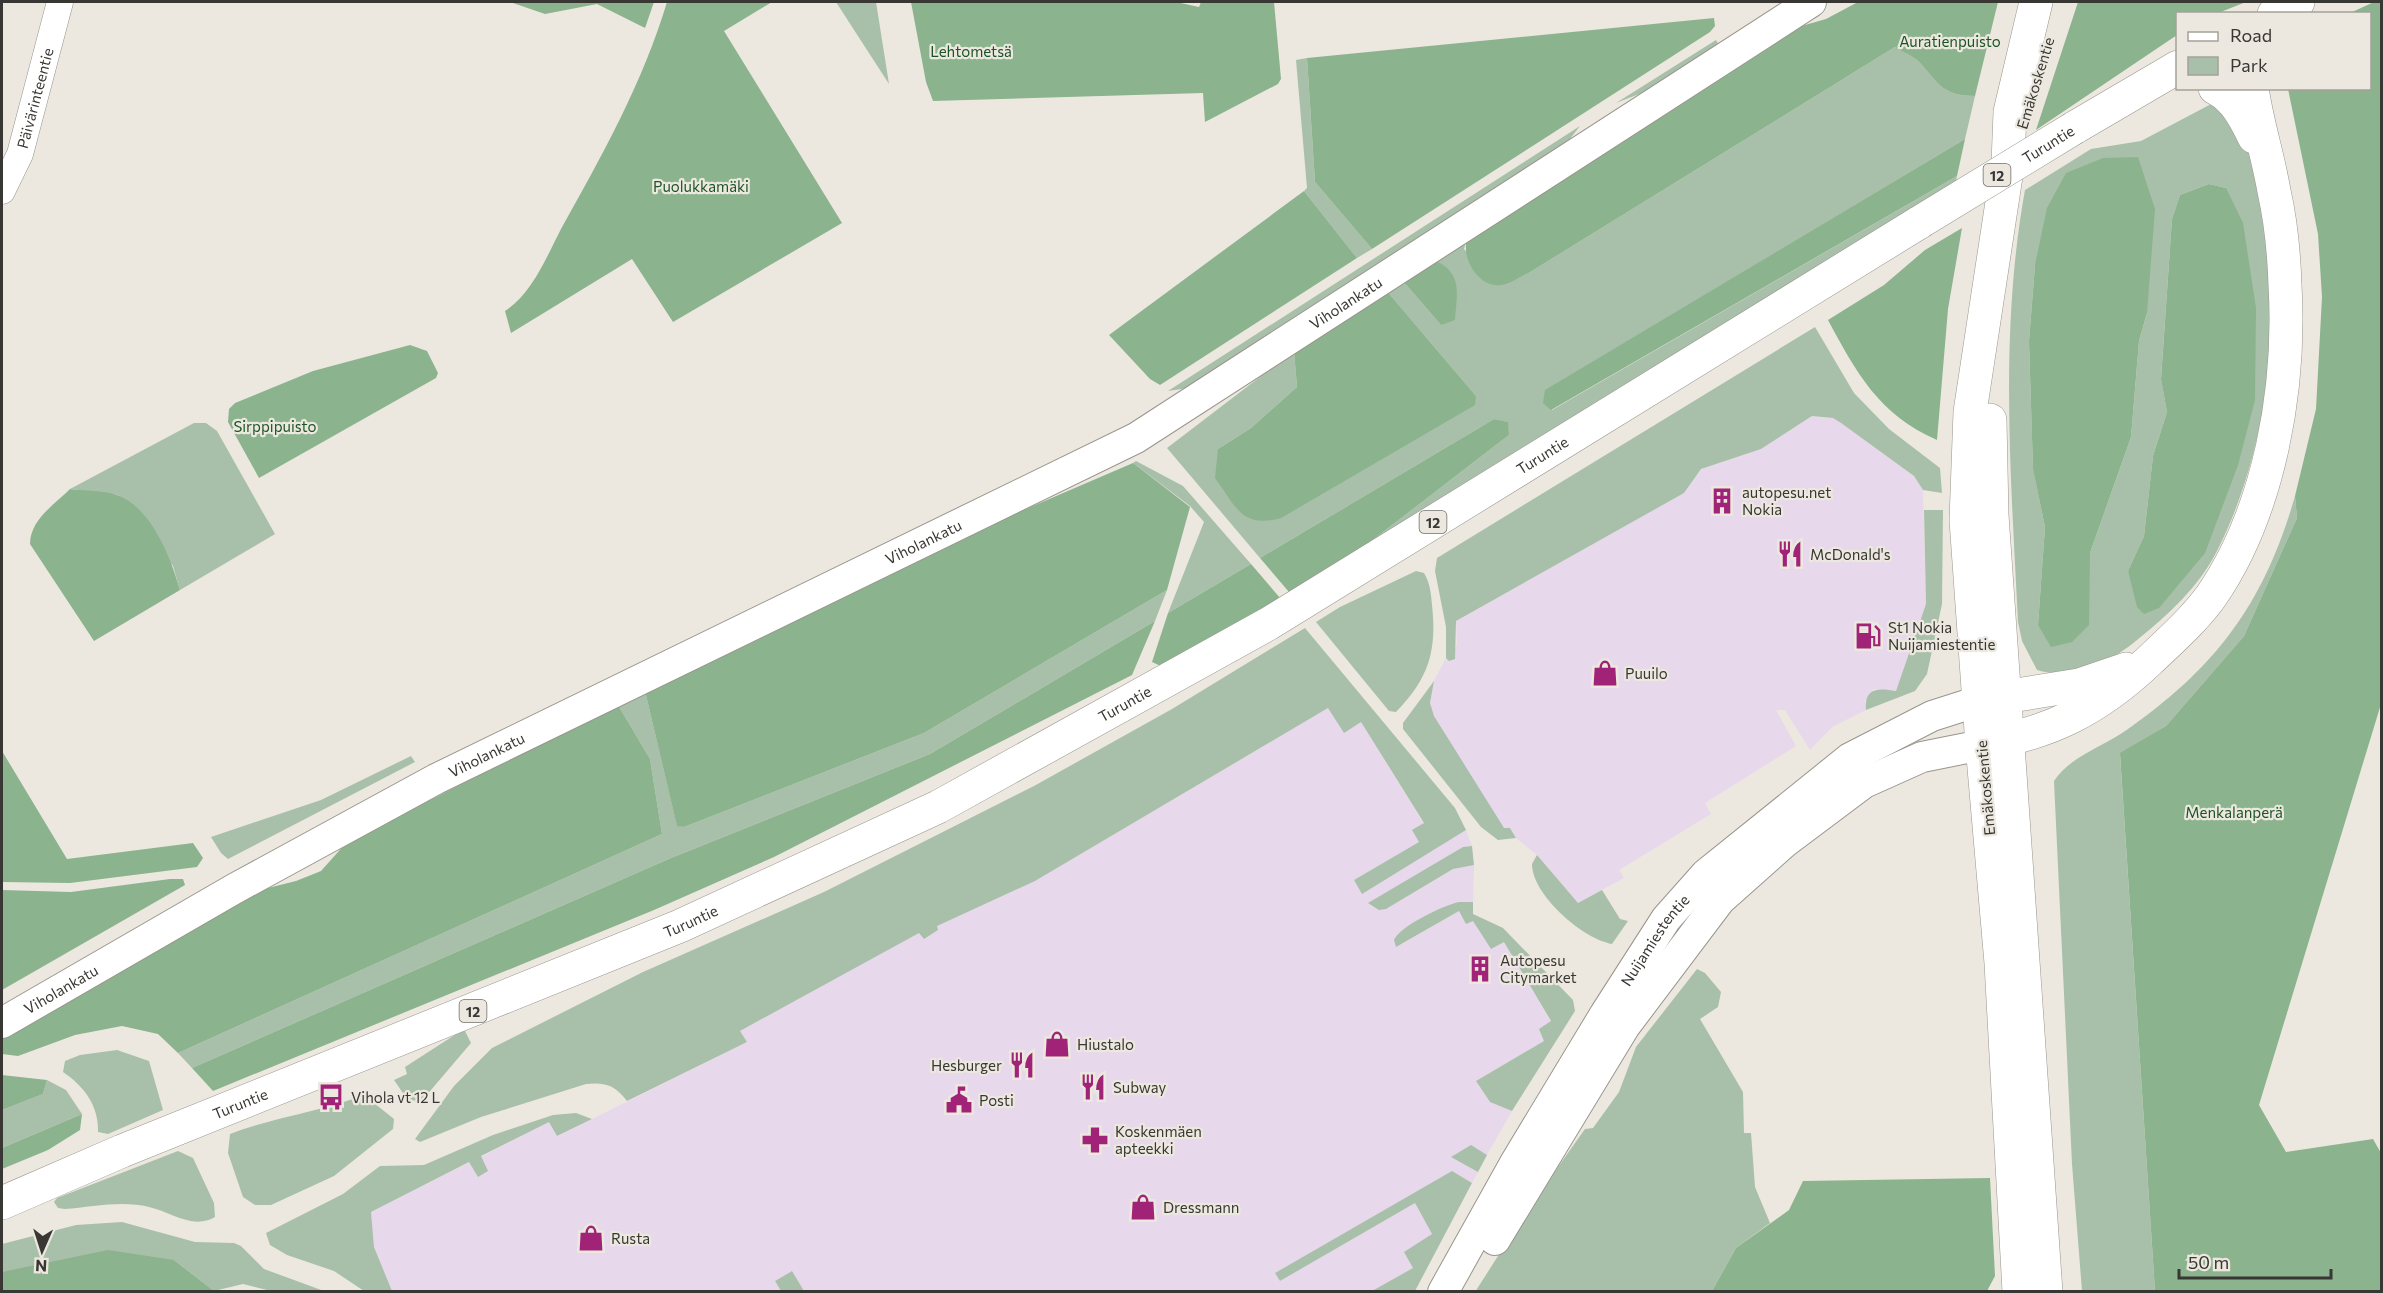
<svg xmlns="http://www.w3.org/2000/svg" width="2383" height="1293" viewBox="0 0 2383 1293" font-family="Commissioner,sans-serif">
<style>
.commercial{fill:#e7d8ec}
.green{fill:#a8c0a9;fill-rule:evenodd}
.forest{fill:#8bb38d}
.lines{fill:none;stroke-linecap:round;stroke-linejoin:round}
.tertiary-casing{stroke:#99958d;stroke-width:27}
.secondary-casing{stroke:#99958d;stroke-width:32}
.primary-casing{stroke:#99958d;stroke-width:34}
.trunk-casing{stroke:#99958d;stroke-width:34}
.tertiary{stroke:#fff;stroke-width:26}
.secondary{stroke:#fff;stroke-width:30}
.primary{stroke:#fff;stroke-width:33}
.trunk{stroke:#fff;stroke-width:33}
.trunk-bridge-casing{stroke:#99958d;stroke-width:34;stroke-linecap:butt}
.trunk-bridge{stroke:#fff;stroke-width:33}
.labels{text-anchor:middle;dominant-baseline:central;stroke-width:4.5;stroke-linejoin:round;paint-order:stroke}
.shield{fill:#ece8df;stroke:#6e6c67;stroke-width:1.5}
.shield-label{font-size:14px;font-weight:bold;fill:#383733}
.park-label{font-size:15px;fill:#1a5424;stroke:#ece8df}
.street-label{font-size:15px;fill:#383733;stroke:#ece8df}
.poi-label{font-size:15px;fill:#383733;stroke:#ece8df;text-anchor:start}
</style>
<rect width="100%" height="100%" fill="#ece8df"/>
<!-- commercial -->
<g class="commercial">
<path d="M1812,416L1833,418L1841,423L1914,476L1923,490L1926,604L1896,691L1874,689L1865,701L1866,710L1832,727L1810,750L1785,710H1776L1796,746L1705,803L1711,814L1619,870L1624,878L1578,903L1537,855L1516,838L1510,828H1504L1483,798L1432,712L1430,703L1434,681L1446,658L1449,661L1457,644L1456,621L1684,493L1701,469L1761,449Z"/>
<path d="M1328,708L1361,722L1424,824L1420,842L1354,880L1362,893L1466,830L1472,846L1463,847L1386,909L1453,869L1463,865H1474L1473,902H1459L1397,947L1459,911L1473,920L1491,949L1504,941L1551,1022L1544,1041L1476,1081L1490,1102L1512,1111L1487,1155L1471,1146L1452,1157L1478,1172L1472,1183L1452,1172L1275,1273L1280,1281L1415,1203L1432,1234L1413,1268L1372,1291L804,1292L792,1271L775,1281L781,1291H392L374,1247L371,1212L470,1162L478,1177L481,1157L550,1121L558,1136L747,1042L740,1031L920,932L923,939L936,926L1035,881Z"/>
</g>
<!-- green -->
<g class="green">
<path d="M836,2H876L889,84Z"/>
<path d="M1716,40L1720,47L1652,89L1616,103Z"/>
<path d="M1895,47C1903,51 1914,56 1920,63C1939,84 1943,96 1975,96L1965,139L1546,390L1552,410L1957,176L1956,182L1361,549L1509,435L1507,422L1494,419L1260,558L1167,448L1294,351L1297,387L1251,428L1218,449L1476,396L1386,290L1402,280L1441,325L1434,260L1467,239L1464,249L1500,285L1527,274Z"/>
<path d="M1307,58L1315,182L1372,249L1357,258L1304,191L1307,188L1296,60Z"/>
<path d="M2215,102C2223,110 2235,119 2240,128C2253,149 2257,179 2261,203C2281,319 2271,442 2218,549C2200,586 2168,615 2137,640C2109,663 2073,681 2037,670L2022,641L2018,622C2011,478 1999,333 2025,190L2091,149L2141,141ZM2209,184L2226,188L2144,614L2128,571L2144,536L2153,456L2167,412L2161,378L2172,219L2180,195ZM2035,265L2147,313L2139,341L2131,437L2090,553L2038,625L2045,527L2033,468L2029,341Z"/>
<path d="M1580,126L1563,148L1188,388L1168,391Z"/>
<path d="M1815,327L1854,393L1889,429L1940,468L1942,493L1923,490L1914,476L1841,423L1833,418L1812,416L1761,449L1701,469L1684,493L1456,621L1455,659L1449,661L1446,658V627L1435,571L1437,558Z"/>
<path d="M194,423H206L217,431L275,534L180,590L173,566L118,495L70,489Z"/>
<path d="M1136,461L1183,486L1251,564L1168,613L1204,522L1190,506L1133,463Z"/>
<path d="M2295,496L2297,518L2244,636L2166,726L2120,754L2155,1291H2082L2072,1164L2054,781C2070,756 2105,746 2128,729C2218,666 2265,601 2295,496Z"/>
<path d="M1924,510H1943L1942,604L1927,674L1915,691L1866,710C1864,687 1879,688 1896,691L1926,604Z"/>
<path d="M1416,571L1424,573C1430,583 1431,593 1432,605C1437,651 1429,678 1396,712L1389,711L1316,622L1340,607Z"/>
<path d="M1167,590L1155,621L930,754L671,858L192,1068L178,1053L662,834L650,759L618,705L645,691L677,825L684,827L924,733Z"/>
<path d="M1305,628L1455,808L1466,830L1362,894L1354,880L1419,842L1412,830L1424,823L1361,722L1344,733L1328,708L1035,881L937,926L938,930L924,939L919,933L740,1031L747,1042L627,1101C615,1085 605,1082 586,1084L481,1117L420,1142L415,1139L454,1086L492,1048L643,972L824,892L1034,786L1172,709Z"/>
<path d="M1434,681L1430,703L1434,716L1504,828H1510L1516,838L1498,840L1481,827L1403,729V723Z"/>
<path d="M411,756L415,762L228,859L221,853L211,837L321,800Z"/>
<path d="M1472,846L1474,865L1453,869L1386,909L1379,910L1368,903L1463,847Z"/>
<path d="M1537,855L1578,903L1602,890L1620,919L1628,921L1612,944C1583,939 1532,895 1532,864Z"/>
<path d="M1459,902H1473V914L1503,928L1573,1000L1575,1011L1512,1111L1490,1102L1476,1081L1544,1041L1539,1029L1551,1021L1504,942L1491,949L1473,921L1466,924L1459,911L1396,947L1394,940C1400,926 1444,905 1459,902Z"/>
<path d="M1697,969L1705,973L1721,992L1718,1007L1700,1019L1743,1092L1744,1133H1751L1755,1187L1770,1223L1736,1248L1712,1291L1475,1292L1528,1209L1585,1129L1593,1128L1619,1092L1636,1047Z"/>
<path d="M464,1029L471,1043L425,1097L416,1101L407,1099L394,1080L407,1074L405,1067Z"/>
<path d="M117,1050L149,1061L163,1110L108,1134L98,1132C99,1106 84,1086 63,1072L65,1061L80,1055Z"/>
<path d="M47,1080L66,1090L82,1114L2,1148V1110L43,1094Z"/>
<path d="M364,1095L394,1119L393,1129L334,1176L271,1205H255L243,1197L228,1153L230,1134C274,1117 320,1112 364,1095Z"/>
<path d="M576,1113L592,1119L557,1136L549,1122L481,1156L488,1171L478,1177L469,1162L371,1212L374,1247L392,1291H364L334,1271L287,1255L270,1245L266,1233L343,1194L380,1166L424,1165L493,1135L553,1115Z"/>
<path d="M1471,1145L1487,1155L1478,1172L1451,1157Z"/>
<path d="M178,1151L193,1158L214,1203L215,1217C193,1230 171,1212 149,1207C122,1200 92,1207 65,1209L58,1208L54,1202L57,1198Z"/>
<path d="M1452,1171L1472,1183L1415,1291H1372L1413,1268L1404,1252L1432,1234L1415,1203L1280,1281L1275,1273Z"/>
<path d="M122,1222L195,1242L234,1243L241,1246L264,1269L324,1291H271L243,1284L214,1291L174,1260L2,1272V1244L76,1225Z"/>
<path d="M792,1271L804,1291H781L775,1281Z"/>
</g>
<!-- forest -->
<g class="forest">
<path d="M510,2H654L645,28L597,4L545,14Z"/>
<path d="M667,2H772L724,31L842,223L673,322L632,259L511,333L505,311C532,294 547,256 561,229C602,156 643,82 667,2Z"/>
<path d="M911,2H1176L1199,7L1201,2H1274L1281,79L1278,84L1205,122L1203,93L933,101L926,82Z"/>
<path d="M1858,2H1998L1975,96C1943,96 1939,84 1920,63C1914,56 1903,52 1895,47L1527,274C1519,277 1509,284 1501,285C1479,288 1461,259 1467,239L1784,31L1826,19Z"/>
<path d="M2078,2H2246L2218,13L2178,14L2177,35L2036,130Z"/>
<path d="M2374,2H2382L2381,704L2259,1105L2286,1152L2373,1139L2381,1153V1291H2155L2120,753L2166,726L2244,636L2297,518L2295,496L2316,409L2322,297L2318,234L2288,89L2370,88V14L2350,13Z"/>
<path d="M1714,18L1715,26L1710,32L1372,249L1315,182L1307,58Z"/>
<path d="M1965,139L1957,176L1551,410L1543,403L1545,390Z"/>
<path d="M2138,157L2155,209L2147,313L2139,341L2131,437L2090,553L2089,625L2072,642L2051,647L2038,625L2045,527L2033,469L2029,341L2035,265L2047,208L2066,173L2103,158Z"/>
<path d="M2209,184L2226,188L2243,223L2256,308L2255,400L2238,465L2205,553L2159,608L2144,614L2137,607L2128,571L2144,536L2153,456L2167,412L2161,379L2172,219L2180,195Z"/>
<path d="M1304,191L1357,258L1160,385L1150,379L1109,335Z"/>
<path d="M1962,228L1948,309L1937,440C1879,415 1856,372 1828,320L1884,285L1925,250Z"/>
<path d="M1434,260C1463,273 1457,293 1455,320L1441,325L1402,280Z"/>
<path d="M1386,290L1476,396L1475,405L1281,518C1241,529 1236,506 1215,478L1218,449L1251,428L1297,387L1294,351Z"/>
<path d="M410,345L427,351L438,373L436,378L259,478L228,422L229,409L235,403L313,371Z"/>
<path d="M1494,419L1508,422L1509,435L1361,549L1289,592L1260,558Z"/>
<path d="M1133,463L1190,507L1167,590L924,733L684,827L677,826L645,691L984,527Z"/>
<path d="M70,489C84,491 103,490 117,495C151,507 171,558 180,590L94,641L30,544C30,520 54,505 70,489Z"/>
<path d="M1251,564L1280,598L1163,667L1152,662L1168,613Z"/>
<path d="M1155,621L1132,675L774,857L654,910L213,1091L192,1068L671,858L930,754Z"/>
<path d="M618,705L650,759L662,834L178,1053L158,1034L122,1026L75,1035L18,1056L2,1054L3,1038L264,889L296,881L321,871L347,842Z"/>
<path d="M2,751L67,859L193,843L203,858L197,867L70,883L2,882Z"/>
<path d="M170,879H183L185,885L2,990V890L71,892Z"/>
<path d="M2,1075L47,1080L43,1094L2,1110Z"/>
<path d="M82,1114L80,1130L48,1150L2,1169V1148Z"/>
<path d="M1990,1178L1995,1276L1987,1291H1712L1736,1248L1789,1210L1803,1181Z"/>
<path d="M108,1250L174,1260L214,1291H2V1272Z"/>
</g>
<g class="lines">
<!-- tertiary casing -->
<g class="tertiary-casing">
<g id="tertiary">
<path id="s1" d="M2,191L20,154L60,2"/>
</g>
</g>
<!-- secondary casing -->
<g class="secondary-casing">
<g id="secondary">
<path id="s2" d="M2,1023L234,889L436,779L1136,438L1811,2"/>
<path d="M1495,1240L1625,1026L1720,900L1784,843L1864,783L1922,757L1982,745"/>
<path id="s3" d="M1443,1292L1515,1163L1605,1014L1666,919L1706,874L1850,758L1932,716L1979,701"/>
</g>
</g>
<!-- primary casing -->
<g class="primary-casing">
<g id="primary">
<path d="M1990,420L1992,515L2046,1292"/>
<path d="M2019,1292L2001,963L1982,745L1966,520L1970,412L2008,163L2010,112L2036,2"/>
</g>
</g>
<!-- trunk casing -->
<g class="trunk-casing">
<g id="trunk">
<path d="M2274,14L2298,2"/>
<path d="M2215,88C2235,98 2245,118 2254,137"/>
<path d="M2074,128L2178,67"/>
<path d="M1979,701L2079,685L2126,669"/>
<path d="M1982,745C2052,732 2097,710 2149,661C2171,640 2194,620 2212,595C2270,510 2291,387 2285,285C2284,254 2281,222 2274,191C2268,156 2257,123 2252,88"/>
<path id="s4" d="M2,1203L122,1151L680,926L938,807L1268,624L1920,222"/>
</g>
</g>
<!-- tertiary -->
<use href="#tertiary" class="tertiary"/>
<!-- secondary -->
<use href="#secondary" class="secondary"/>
<!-- primary -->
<use href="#primary" class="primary"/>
<!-- trunk -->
<use href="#trunk" class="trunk"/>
<!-- trunk-bridge casing -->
<g class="trunk-bridge-casing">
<g id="trunk-bridge">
<path id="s5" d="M1920,222L2074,128"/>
</g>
</g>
<!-- trunk-bridge -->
<use href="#trunk-bridge" class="trunk-bridge"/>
</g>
<!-- icons -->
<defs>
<g id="building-bare" transform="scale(2.07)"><path d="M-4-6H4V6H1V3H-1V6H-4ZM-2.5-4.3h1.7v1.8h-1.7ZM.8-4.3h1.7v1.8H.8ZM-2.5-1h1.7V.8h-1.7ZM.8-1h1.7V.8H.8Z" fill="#a12377" stroke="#ece8df" stroke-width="2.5" paint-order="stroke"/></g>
<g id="restaurant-bare" transform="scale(2.07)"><path d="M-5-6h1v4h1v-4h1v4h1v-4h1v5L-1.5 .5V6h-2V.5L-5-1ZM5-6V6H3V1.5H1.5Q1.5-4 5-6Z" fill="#a12377" stroke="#ece8df" stroke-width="2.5" paint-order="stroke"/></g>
<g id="fuel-bare" transform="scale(2.07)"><path d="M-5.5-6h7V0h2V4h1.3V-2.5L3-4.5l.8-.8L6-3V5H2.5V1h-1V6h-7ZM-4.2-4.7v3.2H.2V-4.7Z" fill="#a12377" stroke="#ece8df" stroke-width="2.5" paint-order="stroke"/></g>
<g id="shop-bare" transform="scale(2.07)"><path d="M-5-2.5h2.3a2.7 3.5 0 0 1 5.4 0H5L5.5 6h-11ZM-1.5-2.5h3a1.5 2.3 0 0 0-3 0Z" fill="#a12377" stroke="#ece8df" stroke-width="2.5" paint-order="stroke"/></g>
<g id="bus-bare" transform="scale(2.07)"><path d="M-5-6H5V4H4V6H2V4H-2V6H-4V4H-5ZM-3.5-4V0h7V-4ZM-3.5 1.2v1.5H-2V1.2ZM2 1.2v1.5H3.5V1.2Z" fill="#a12377" stroke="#ece8df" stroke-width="2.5" paint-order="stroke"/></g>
<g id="civic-bare" transform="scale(2.07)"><path d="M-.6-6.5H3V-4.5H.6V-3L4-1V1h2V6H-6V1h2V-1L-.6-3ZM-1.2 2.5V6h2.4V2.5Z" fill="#a12377" stroke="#ece8df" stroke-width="2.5" paint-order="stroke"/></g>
<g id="pharmacy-bare" transform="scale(2.07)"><path d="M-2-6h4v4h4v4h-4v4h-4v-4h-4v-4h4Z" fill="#a12377" stroke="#ece8df" stroke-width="2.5" paint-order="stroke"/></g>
</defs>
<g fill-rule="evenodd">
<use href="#building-bare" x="1722" y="501"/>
<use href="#restaurant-bare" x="1790" y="554"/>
<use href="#fuel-bare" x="1868" y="636"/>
<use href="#shop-bare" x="1605" y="673"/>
<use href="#building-bare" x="1480" y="969"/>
<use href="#shop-bare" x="1057" y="1044"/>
<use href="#restaurant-bare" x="1022" y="1065"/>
<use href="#restaurant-bare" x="1093" y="1087"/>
<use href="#bus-bare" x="331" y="1097"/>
<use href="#civic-bare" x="959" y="1100"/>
<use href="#pharmacy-bare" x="1095" y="1140"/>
<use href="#shop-bare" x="1143" y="1207"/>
<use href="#shop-bare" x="591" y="1238"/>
</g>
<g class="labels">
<!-- shield labels -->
<g class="shield">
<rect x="1983.5" y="164" width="27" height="22" rx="4.5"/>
<rect x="1419.5" y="511" width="27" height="22" rx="4.5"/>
<rect x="459.5" y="1000" width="27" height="22" rx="4.5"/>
</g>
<g class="shield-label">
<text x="1997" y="175">12</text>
<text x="1433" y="522">12</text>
<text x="473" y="1011">12</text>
</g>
<!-- park labels -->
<g class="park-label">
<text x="1950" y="41">Auratienpuisto</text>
<text x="971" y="51">Lehtometsä</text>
<text x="701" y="186">Puolukkamäki</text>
<text x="275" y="426">Sirppipuisto</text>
<text x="2234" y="812">Menkalanperä</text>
</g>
<!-- street labels -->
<g class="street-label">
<text transform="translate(2035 83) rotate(-73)">Emäkoskentie</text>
<text stroke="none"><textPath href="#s1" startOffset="99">Päivärinteentie</textPath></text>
<text stroke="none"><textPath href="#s5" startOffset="150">Turuntie</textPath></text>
<text stroke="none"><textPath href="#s2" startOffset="1526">Viholankatu</textPath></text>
<text stroke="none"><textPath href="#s4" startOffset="1716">Turuntie</textPath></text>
<text stroke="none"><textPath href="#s2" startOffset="1040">Viholankatu</textPath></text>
<text stroke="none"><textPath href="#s4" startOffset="1230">Turuntie</textPath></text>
<text stroke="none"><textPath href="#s2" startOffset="554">Viholankatu</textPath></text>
<text transform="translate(1985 788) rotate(-95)">Emäkoskentie</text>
<text stroke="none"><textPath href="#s4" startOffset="744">Turuntie</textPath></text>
<text stroke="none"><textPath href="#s3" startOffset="411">Nuijamiestentie</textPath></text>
<text stroke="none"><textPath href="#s2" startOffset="68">Viholankatu</textPath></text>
<text stroke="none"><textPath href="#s4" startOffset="258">Turuntie</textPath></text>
</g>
<!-- poi labels -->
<g class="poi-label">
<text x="1742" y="492">autopesu.net<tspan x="1742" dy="17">Nokia</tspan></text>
<text x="1810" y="554">McDonald's</text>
<text x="1888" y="627">St1 Nokia<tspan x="1888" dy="17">Nuijamiestentie</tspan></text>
<text x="1625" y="673">Puuilo</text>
<text x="1500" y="960">Autopesu<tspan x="1500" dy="17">Citymarket</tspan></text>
<text x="1077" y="1044">Hiustalo</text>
<text x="1002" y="1065" text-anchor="end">Hesburger</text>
<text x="1113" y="1087">Subway</text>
<text x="351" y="1097">Vihola vt 12 L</text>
<text x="979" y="1100">Posti</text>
<text x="1115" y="1131">Koskenmäen<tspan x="1115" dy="17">apteekki</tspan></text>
<text x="1163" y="1207">Dressmann</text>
<text x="611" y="1238">Rusta</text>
</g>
</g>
<!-- border -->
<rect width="2383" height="1293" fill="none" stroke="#383733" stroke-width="6"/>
<!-- legend -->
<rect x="2176" y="12" width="195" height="78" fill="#ece8df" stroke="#a4a19a" stroke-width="1.5"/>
<rect x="2188" y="32" width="30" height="9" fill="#ffffff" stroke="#a4a19a" stroke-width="1.5"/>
<text x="2230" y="42" font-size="18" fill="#383733">Road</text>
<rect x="2188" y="57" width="30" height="18" fill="#a8c0a9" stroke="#a4a19a" stroke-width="1.5"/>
<text x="2230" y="72" font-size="18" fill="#383733">Park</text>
<!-- north arrow -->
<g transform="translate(42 1251) rotate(183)" stroke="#ece8df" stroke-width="4.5" paint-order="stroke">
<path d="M0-4.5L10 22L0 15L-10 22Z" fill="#383733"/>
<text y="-9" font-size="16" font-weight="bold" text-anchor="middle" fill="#383733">N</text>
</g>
<!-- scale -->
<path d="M2179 1269v9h152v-9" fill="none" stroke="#383733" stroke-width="3"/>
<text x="2188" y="1269" font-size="18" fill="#383733" stroke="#ece8df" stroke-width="4.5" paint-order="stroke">50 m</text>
</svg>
